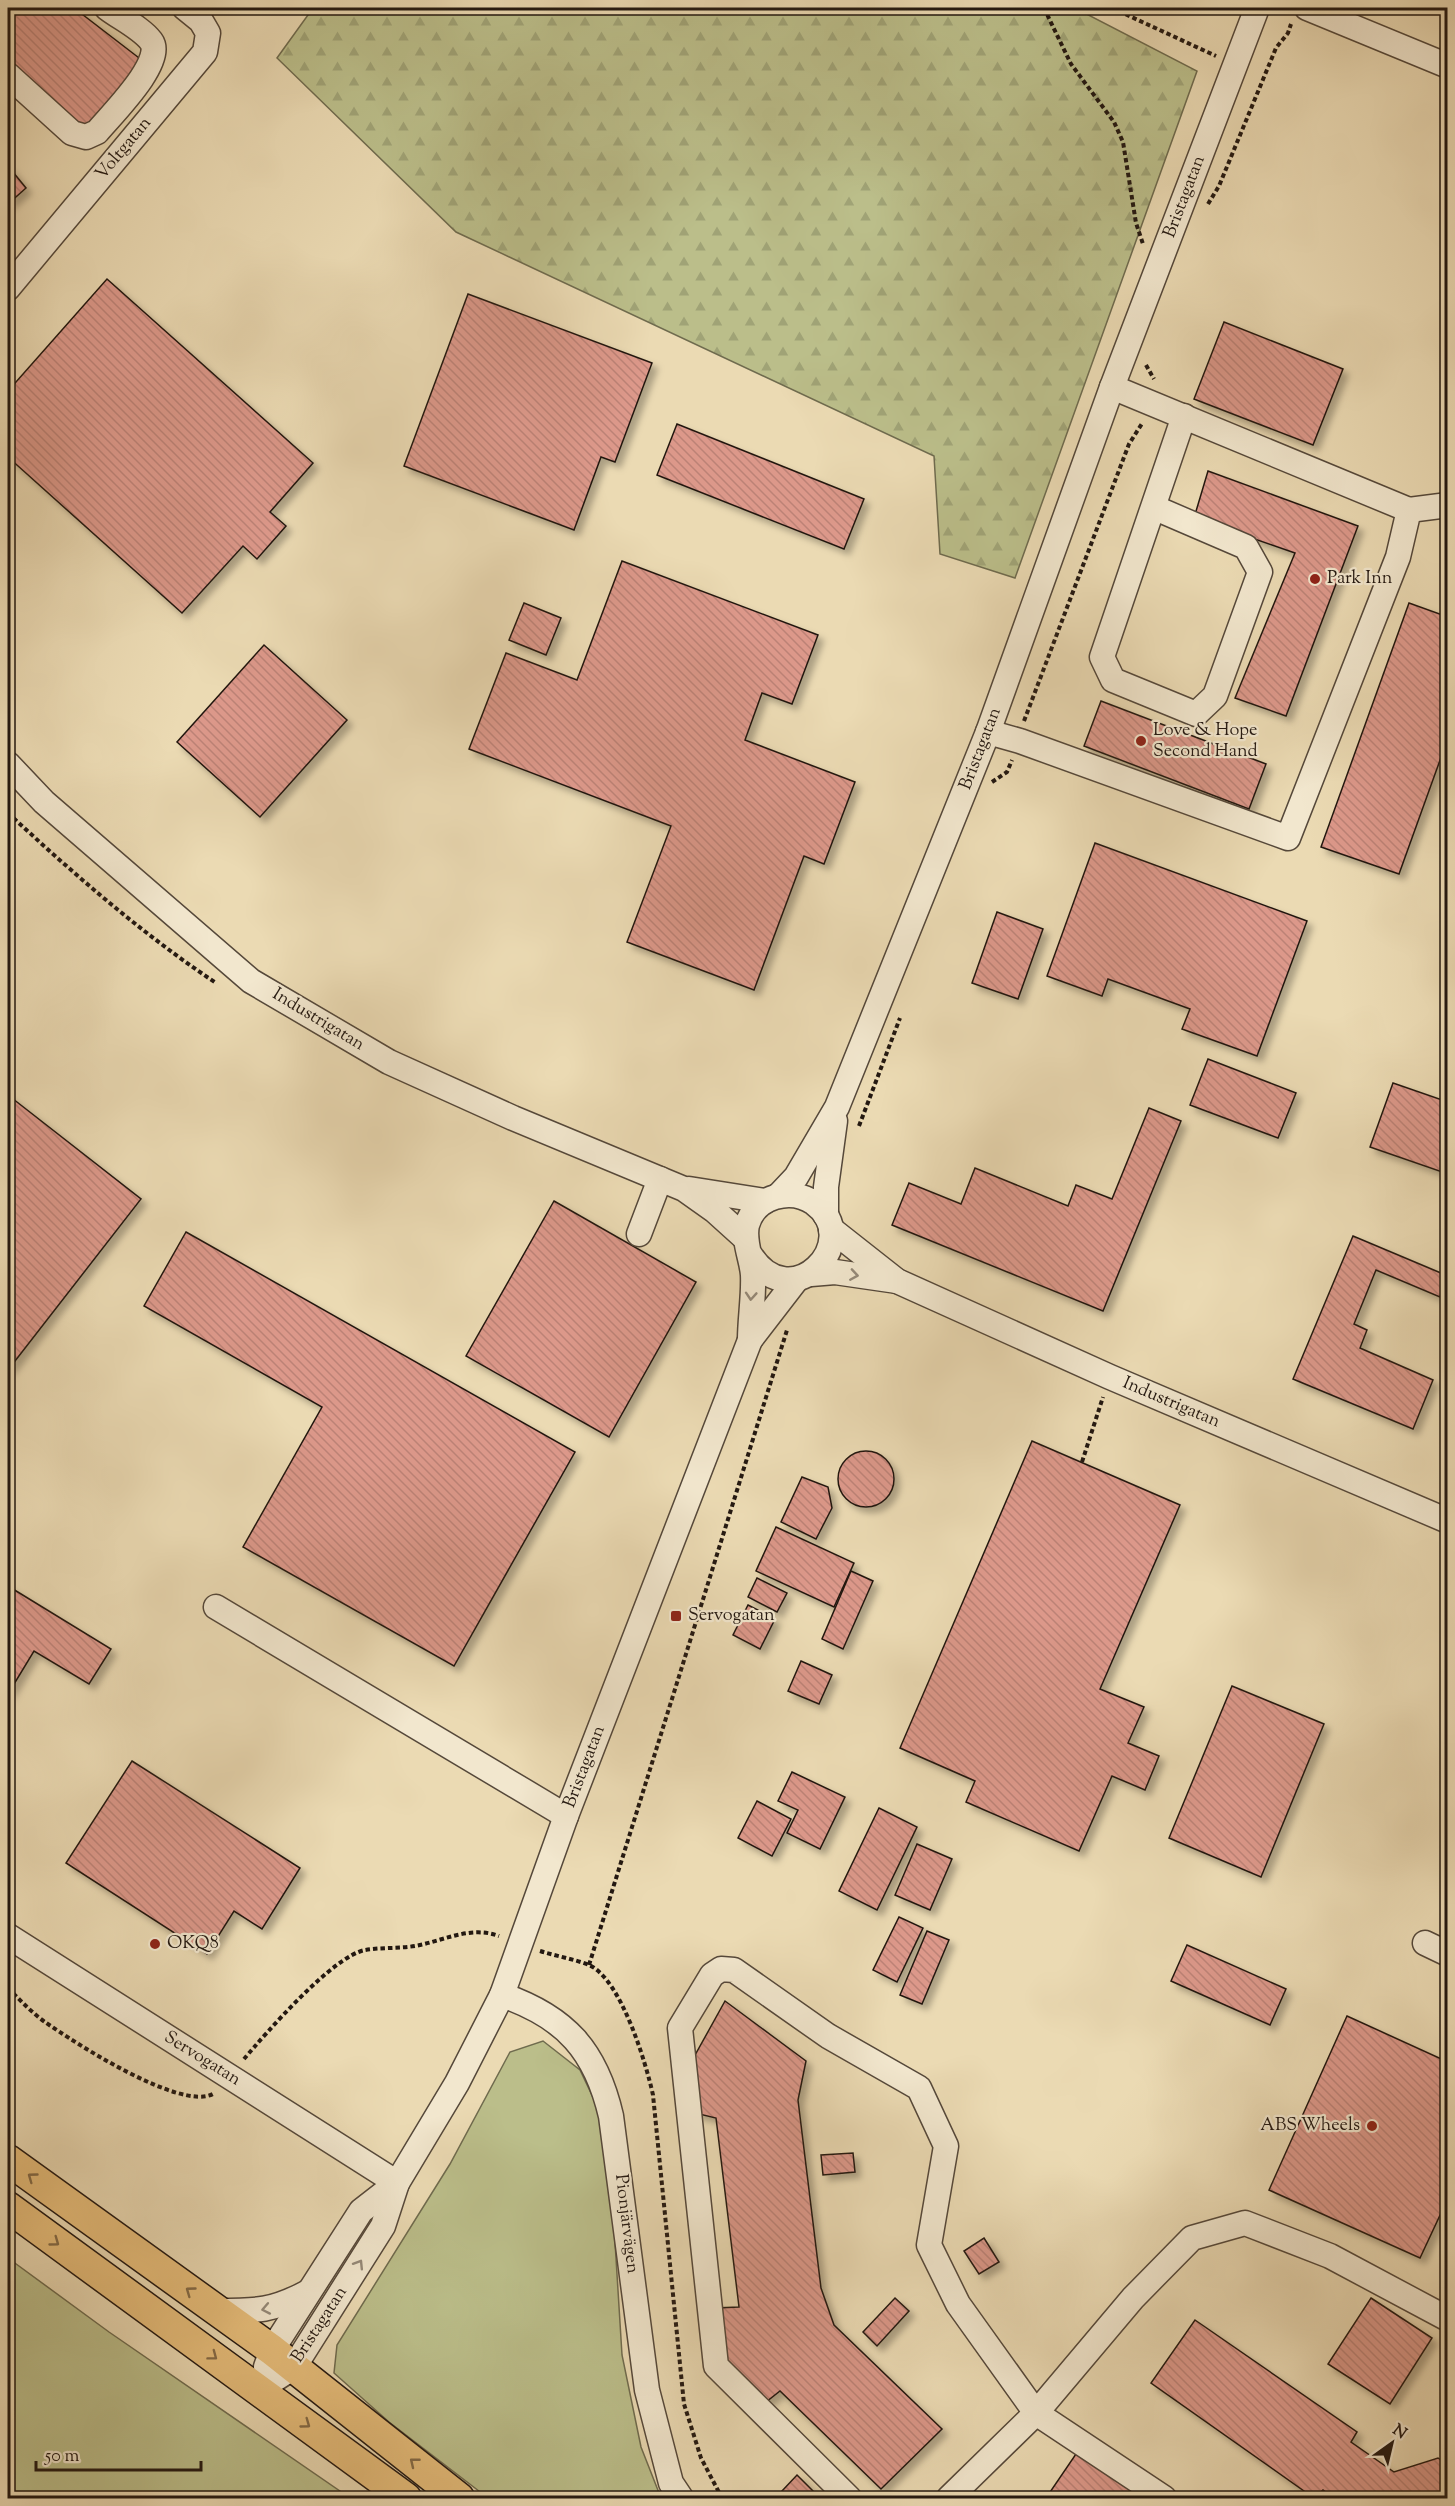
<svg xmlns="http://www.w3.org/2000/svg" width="1455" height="2506" viewBox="0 0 1455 2506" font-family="'Sorts Mill Goudy',serif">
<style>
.grass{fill:#bbbe8a;stroke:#6f6b4e;stroke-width:1.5}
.forest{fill:url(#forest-firs);stroke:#6f6b4e;stroke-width:1.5}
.building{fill:url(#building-back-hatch);stroke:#231811;stroke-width:1.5;filter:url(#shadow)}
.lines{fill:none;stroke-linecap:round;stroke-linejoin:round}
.minor-casing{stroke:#55483a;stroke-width:27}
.major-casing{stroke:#231811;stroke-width:33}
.path{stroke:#231811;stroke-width:4;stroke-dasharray:4.5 3;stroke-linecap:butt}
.minor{stroke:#f2e7ce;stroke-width:24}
.major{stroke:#e6bd7a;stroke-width:30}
.oneway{stroke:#958a79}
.oneway2{stroke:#846a46}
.poi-dot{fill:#8f2418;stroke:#f2e7ce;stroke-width:2}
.labels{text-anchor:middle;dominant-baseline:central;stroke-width:4.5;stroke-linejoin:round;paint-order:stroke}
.street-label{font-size:18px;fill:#231811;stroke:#f2e7ce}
.poi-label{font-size:18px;fill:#231811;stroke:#f2e7ce;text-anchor:start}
</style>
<defs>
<pattern id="forest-firs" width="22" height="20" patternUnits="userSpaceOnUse" patternTransform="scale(1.5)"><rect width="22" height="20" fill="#bbbe8a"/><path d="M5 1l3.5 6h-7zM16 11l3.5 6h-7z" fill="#a0a376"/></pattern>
<pattern id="building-back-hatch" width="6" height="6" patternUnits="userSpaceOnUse" patternTransform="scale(1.5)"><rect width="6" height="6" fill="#dc988a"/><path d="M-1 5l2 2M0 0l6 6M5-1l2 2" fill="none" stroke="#bc8276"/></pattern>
<filter id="shadow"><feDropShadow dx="5.5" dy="5.5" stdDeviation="3" flood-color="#0004"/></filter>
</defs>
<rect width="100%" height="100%" fill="#ebdab3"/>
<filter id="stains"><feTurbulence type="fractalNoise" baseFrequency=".00333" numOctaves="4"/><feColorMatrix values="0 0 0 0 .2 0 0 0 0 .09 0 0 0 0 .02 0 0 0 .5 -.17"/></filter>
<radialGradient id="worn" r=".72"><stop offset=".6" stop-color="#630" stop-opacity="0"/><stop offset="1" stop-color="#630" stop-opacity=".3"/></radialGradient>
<!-- grass -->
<g class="grass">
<path d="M543,2041L580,2070L608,2129L622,2355L641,2447L661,2498H488L389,2422L334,2373L337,2345L450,2164L510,2052Z"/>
<path d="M8,2258L109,2332L350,2498H8Z"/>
</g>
<!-- forest -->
<path class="forest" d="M313,8H1075L1197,71L1015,578L940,554L934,456L456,232L277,58Z"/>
<!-- building -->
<g class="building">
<path d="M8,8H74L143,61L83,131L8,64Z"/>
<path d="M8,166L26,188L8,204Z"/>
<path d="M107,279L313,463L270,512L286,526L257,559L243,546L182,613L8,457V391Z"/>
<path d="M468,294L652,363L615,462L601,457L574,530L404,466Z"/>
<path d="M1224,322L1343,369L1313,445L1194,399Z"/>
<path d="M677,424L864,499L844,549L657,475Z"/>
<path d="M1208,471L1358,526L1286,716L1235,698L1295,553L1194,518Z"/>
<path d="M622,561L818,635L792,704L762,693L745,740L855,782L824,864L804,856L754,990L627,942L671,826L469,749L506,653L577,680Z"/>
<path d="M524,603L561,618L546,655L509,640Z"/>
<path d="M1409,603L1448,617V738L1399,874L1321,847Z"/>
<path d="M264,645L347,720L260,817L177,742Z"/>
<path d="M1101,701L1266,764L1249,809L1084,746Z"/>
<path d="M1095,843L1307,921L1257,1056L1182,1029L1190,1009L1108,979L1102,996L1047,976Z"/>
<path d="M997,912L1043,929L1018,999L972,983Z"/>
<path d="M1208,1059L1296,1093L1278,1138L1190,1105Z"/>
<path d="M1393,1083L1448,1102V1174L1370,1147Z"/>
<path d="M8,1095L141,1199L8,1370Z"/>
<path d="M1149,1108L1181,1121L1103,1311L892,1225L909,1183L961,1204L975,1168L1068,1206L1076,1185L1112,1199Z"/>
<path d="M554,1201L696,1282L609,1437L466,1356Z"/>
<path d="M186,1232L575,1452L454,1666L243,1547L322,1407L144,1306Z"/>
<path d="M1353,1236L1448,1276L1440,1297L1376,1270L1354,1324L1367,1330L1360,1348L1433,1380L1413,1429L1293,1379Z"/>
<path d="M1032,1441L1180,1505L1100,1689L1144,1707L1128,1743L1159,1756L1145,1790L1112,1776L1079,1851L966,1802L975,1781L900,1748Z"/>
<circle cx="866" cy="1479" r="28"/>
<path d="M802,1477L828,1487L832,1508L816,1539L781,1522Z"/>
<path d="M776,1527L854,1563L834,1607L756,1571Z"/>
<path d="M851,1571L873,1581L843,1649L822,1639Z"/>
<path d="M757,1578L787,1593L777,1612L748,1597Z"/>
<path d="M8,1586L111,1649L89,1684L34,1651L8,1694Z"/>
<path d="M748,1605L775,1619L760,1649L733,1635Z"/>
<path d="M801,1661L832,1675L819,1704L788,1691Z"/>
<path d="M1232,1686L1324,1724L1261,1877L1169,1838Z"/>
<path d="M132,1761L300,1868L262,1929L234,1911L207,1954L66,1863Z"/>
<path d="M792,1772L845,1797L820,1849L787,1833L798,1810L778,1801Z"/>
<path d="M757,1801L791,1819L772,1856L738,1838Z"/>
<path d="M879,1808L917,1827L877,1910L839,1891Z"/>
<path d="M917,1844L952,1859L930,1910L895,1895Z"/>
<path d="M899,1917L923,1928L897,1982L873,1970Z"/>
<path d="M927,1931L949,1940L922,2004L900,1995Z"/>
<path d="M1187,1945L1286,1989L1270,2025L1171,1981Z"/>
<path d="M725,2001L806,2061L798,2100L821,2288L834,2325L942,2429L881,2489L780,2391L766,2402L721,2362L715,2308L739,2307L716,2118L695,2113L694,2057Z"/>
<path d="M1347,2016L1448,2062V2198L1420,2258L1269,2190Z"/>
<path d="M853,2153L855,2172L823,2175L821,2155Z"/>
<path d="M984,2238L999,2262L979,2274L964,2251Z"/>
<path d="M895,2298L909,2311L877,2346L863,2332Z"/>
<path d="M1371,2298L1432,2338L1390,2404L1328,2364Z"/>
<path d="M1195,2320L1357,2432L1351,2442L1394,2472L1438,2458L1448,2465V2498H1334L1323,2490L1314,2498L1151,2383Z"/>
<path d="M1078,2451L1147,2498H1046Z"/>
<path d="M797,2475L820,2498H790L782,2491Z"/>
</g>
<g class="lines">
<!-- minor casing -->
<g class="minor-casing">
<g id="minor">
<path d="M1307,8L1448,66"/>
<path d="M8,75L72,133L86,137L97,132C111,115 166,61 151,41C141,28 120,18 107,8"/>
<path d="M8,288L205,52L208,33L201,21L185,8"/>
<path d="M1112,387L1409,510"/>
<path d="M1153,507L1246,547L1260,572L1215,696L1196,714L1113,680L1102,657L1184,416"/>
<path d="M988,732L1020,741L1288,838L1398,557L1409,510L1448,505"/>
<path d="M8,764L44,802L251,981L389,1062L513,1118L684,1189L715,1211L746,1239"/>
<path d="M689,1189L765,1201"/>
<path d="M779,1195L796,1177L837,1107L988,732L1112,387L1257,8"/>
<path d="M826,1216V1187L835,1121"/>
<path d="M831,1229L897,1281L1110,1377L1448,1521"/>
<path d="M639,1234L660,1179"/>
<path d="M749,1253C790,1321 866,1241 814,1203C791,1187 755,1196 747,1225C743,1242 752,1259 753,1275C754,1296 750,1319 750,1340"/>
<path d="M811,1274L835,1272L897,1281"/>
<path d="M216,1607L566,1816"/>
<path d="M8,1936L397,2183"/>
<path d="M1425,1943L1448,1954"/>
<path d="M502,1995C566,2017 596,2051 611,2116L647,2390L671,2483L681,2498"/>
<path d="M217,2311C257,2311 273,2311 308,2292"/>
<path d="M266,2367L272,2350L361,2211L397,2183"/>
<path d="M258,2390L294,2367L383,2226L397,2183L457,2083L502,1995L566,1816L750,1340L797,1279"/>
<path d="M849,2498L716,2366L680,2028L712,1975L721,1969L734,1970L828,2036L919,2088L946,2146L929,2245L958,2304L1036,2413L1133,2298L1192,2238L1245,2223L1330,2256L1448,2319"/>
<path d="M949,2498L1036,2413L1164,2498"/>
</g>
</g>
<!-- major casing -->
<g class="major-casing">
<g id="major">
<path d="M8,2160L272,2350L459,2498"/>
<path d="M8,2207L406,2498"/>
</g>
</g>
<!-- path -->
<g class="path">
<path d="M1044,8L1071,64L1114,122L1123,142L1136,223L1143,244"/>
<path d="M1112,8L1216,56"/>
<path d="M1208,204L1219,186L1276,48L1288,33L1291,24"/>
<path d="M1146,365L1154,379"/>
<path d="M1024,721L1129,444L1143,422"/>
<path d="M992,782L1007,772L1012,760"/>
<path d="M8,813C74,874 141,933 216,983"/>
<path d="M859,1126L900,1018"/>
<path d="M1082,1462L1103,1397"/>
<path d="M540,1951C556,1956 574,1959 589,1965C621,1979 646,2063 653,2095L684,2404L701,2458L722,2498"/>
<path d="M589,1965L787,1330"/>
<path d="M8,1988C20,2000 31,2012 45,2022C75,2043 180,2111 213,2094"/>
<path d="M244,2059C266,2033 333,1956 365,1950C383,1947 402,1949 420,1945C447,1939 472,1926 499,1936"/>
</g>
<!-- minor -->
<use href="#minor" class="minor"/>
<!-- major -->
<use href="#major" class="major"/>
</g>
<!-- one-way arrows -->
<defs><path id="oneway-chevron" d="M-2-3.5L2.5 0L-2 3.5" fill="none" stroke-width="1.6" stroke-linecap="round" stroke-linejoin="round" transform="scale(1.5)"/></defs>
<g class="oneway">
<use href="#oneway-chevron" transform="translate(854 1275) rotate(9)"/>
<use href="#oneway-chevron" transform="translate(751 1296) rotate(94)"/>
<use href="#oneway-chevron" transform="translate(359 2264) rotate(-58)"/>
<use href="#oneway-chevron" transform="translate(266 2309) rotate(169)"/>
</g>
<g class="oneway2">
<use href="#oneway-chevron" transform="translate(32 2177) rotate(-144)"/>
<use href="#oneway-chevron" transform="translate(55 2242) rotate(36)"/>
<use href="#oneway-chevron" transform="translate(190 2291) rotate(-144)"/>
<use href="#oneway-chevron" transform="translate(213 2356) rotate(37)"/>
<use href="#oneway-chevron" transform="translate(306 2424) rotate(36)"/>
<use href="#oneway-chevron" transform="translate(414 2462) rotate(-141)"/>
</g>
<!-- markers -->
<g class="poi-dot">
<circle cx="1315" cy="579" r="6"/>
<circle cx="1141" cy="741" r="6"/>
<rect x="670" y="1610" width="12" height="12" rx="3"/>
<circle cx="155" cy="1944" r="6"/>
<circle cx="1372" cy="2126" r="6"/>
</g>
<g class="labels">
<!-- street labels -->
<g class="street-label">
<text transform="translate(124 149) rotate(-50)">Voltgatan</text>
<text transform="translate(1185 197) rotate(-69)">Bristagatan</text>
<text transform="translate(981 749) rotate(-69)">Bristagatan</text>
<text transform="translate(318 1020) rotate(31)">Industrigatan</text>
<text transform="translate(1171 1403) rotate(23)">Industrigatan</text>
<text transform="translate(585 1767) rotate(-69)">Bristagatan</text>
<text transform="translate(202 2059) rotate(32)">Servogatan</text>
<text transform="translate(626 2224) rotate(83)">Pionjärvägen</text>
<text transform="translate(320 2325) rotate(-57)">Bristagatan</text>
</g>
<!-- poi labels -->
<g class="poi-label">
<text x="1327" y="579">Park Inn</text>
<text x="1153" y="731">Love &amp; Hope<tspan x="1153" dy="21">Second Hand</tspan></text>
<text x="688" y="1616">Servogatan</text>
<text x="167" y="1944">OKQ8</text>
<text x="1360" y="2126" text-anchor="end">ABS Wheels</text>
</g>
</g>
<!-- margin -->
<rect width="1455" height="2506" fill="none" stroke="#ebdab3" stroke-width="30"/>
<rect x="9" y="9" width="1437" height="2488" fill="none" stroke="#231811" stroke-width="3"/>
<rect x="15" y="15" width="1425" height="2476" fill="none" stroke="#231811" stroke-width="1.5"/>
<!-- north arrow -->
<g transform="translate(1392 2443) rotate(34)" stroke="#f2e7ce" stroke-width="4.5" paint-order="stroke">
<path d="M0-4.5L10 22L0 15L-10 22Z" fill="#231811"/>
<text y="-9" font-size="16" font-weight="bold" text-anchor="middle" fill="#231811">N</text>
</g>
<!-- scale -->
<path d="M36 2461v9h165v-9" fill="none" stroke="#231811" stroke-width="3"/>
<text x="45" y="2461" font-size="18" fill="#231811" stroke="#f2e7ce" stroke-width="4.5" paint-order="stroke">50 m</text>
<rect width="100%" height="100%" filter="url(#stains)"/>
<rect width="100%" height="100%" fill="url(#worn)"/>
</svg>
